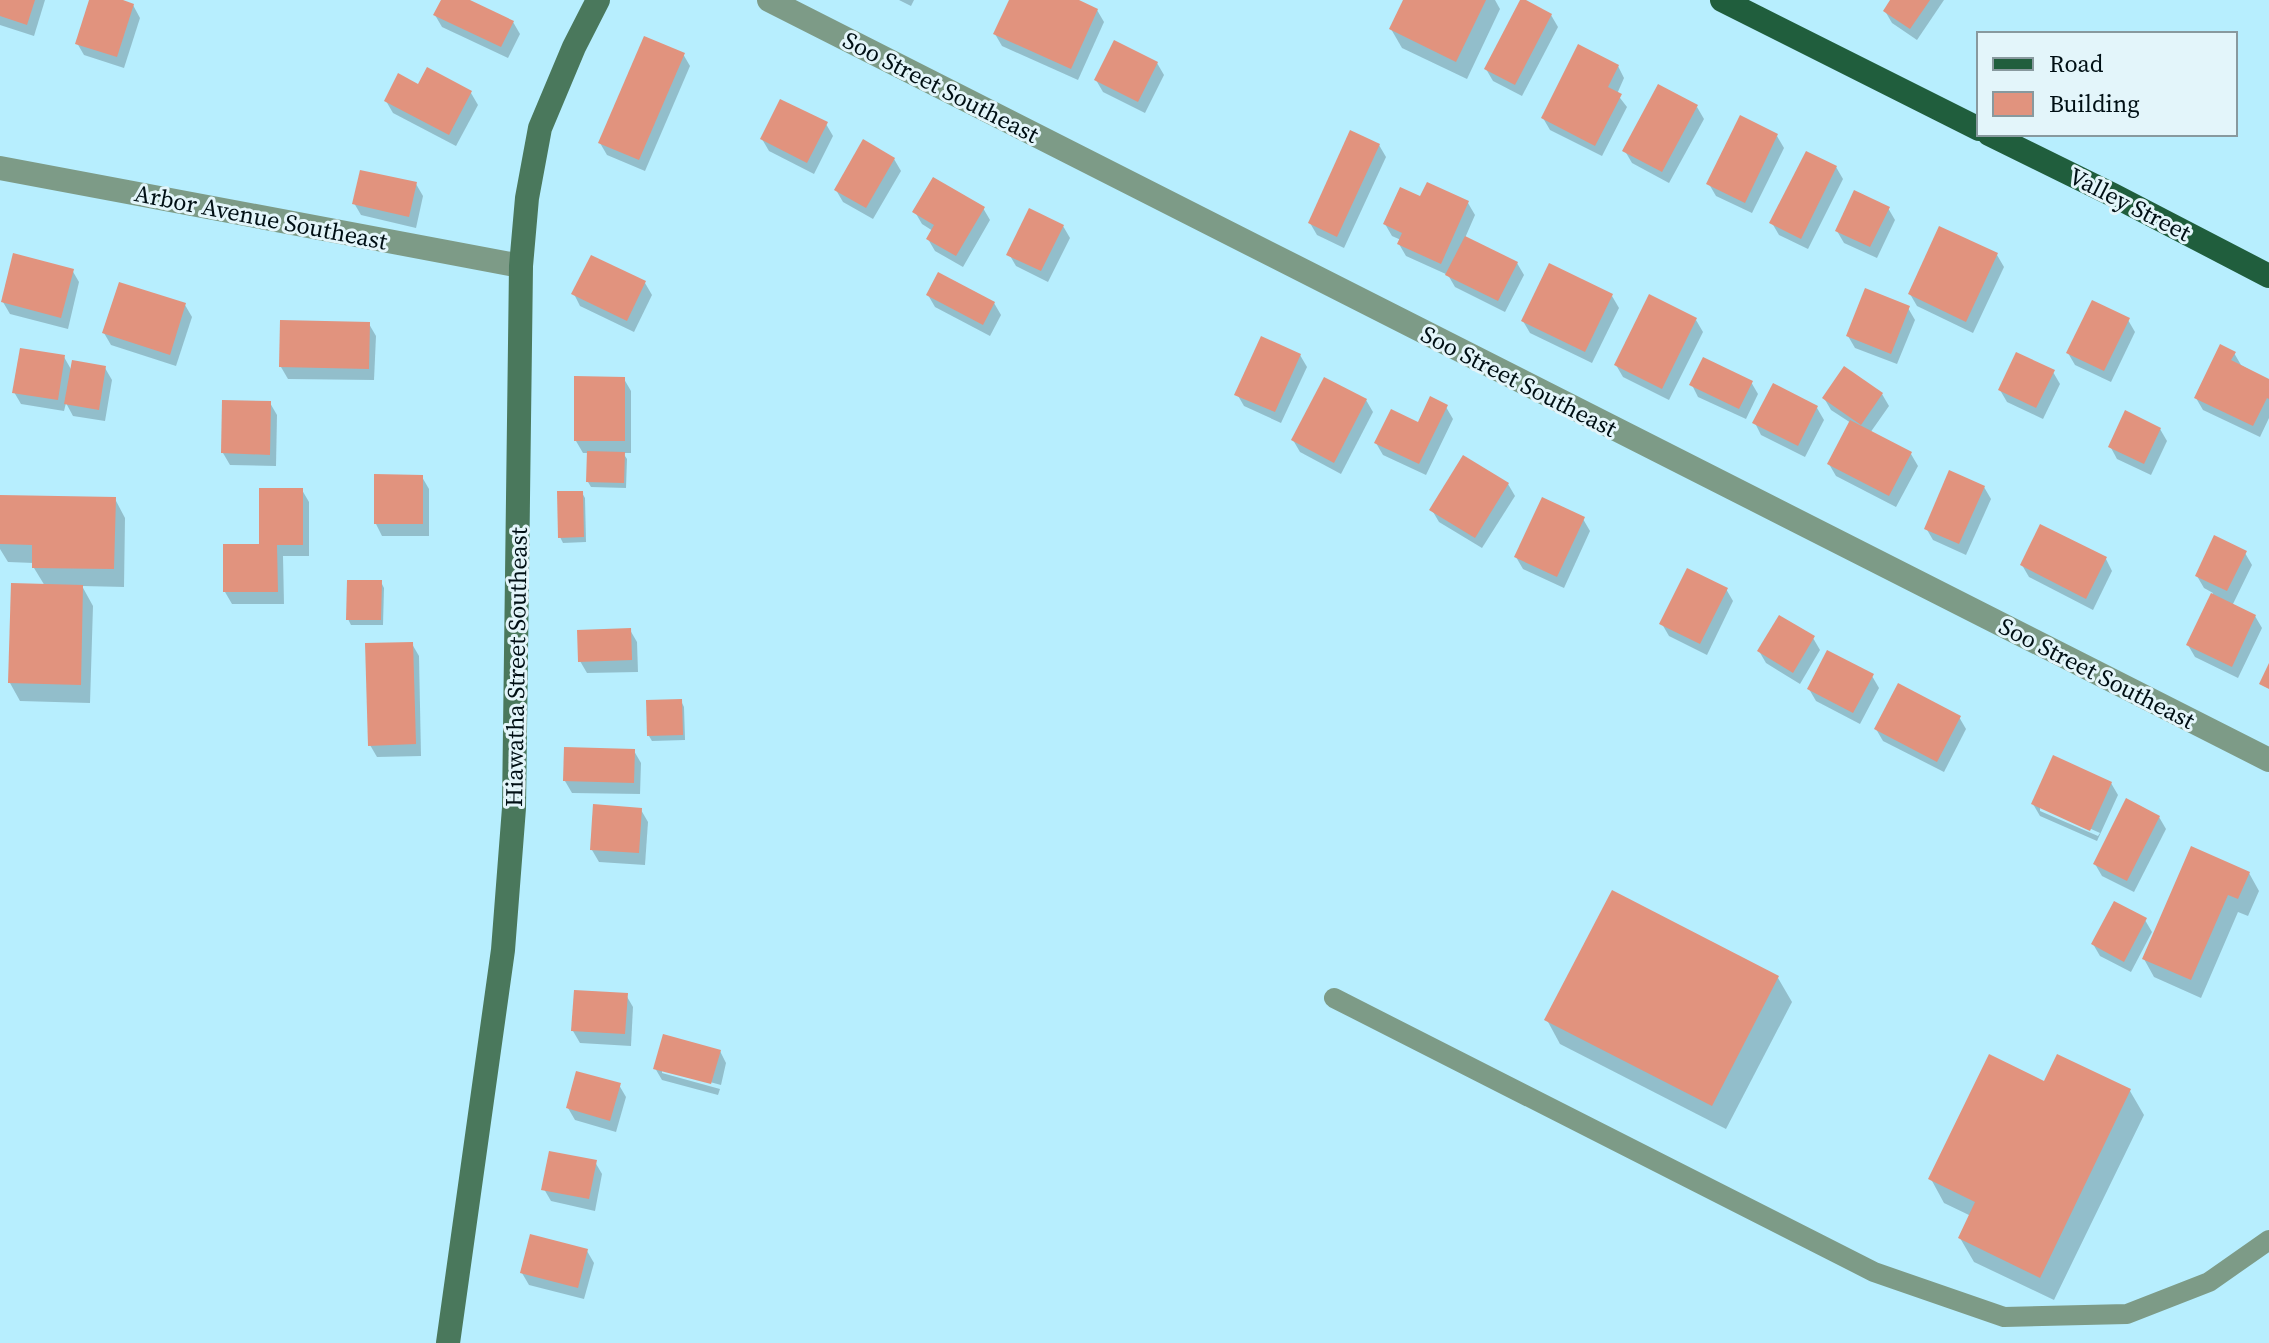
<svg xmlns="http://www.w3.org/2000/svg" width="2269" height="1343" viewBox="0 0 2269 1343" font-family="'Source Serif 4',serif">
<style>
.shadow{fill:#0003;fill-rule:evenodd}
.building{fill:#e1937e}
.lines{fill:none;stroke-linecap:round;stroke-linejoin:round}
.lane{stroke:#7d9b87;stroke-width:20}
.street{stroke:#7d9b87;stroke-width:24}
.secondary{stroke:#4a785c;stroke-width:24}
.primary{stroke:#205e3d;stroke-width:24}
.labels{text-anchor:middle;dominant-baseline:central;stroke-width:6;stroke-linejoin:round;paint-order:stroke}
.street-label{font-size:24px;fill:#000f14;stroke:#e3f5fa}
</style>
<rect width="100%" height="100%" fill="#b7eefe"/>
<!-- shadow -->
<g class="shadow">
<path d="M0,0H45L34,36L0,25Z"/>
<path d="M91,0H116L133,5L140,18L124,68L84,55L77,43Z"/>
<path d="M443,0H466L513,22L520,34L508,58L442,27L435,15Z"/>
<path d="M899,0H914L911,6Z"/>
<path d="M1011,0H1074L1097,10L1104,22L1078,80L1002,46L995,34Z"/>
<path d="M1405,0H1495L1500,9L1467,79L1402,48L1391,29Z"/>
<path d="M1893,0H1944L1917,40L1892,23L1885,11Z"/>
<path d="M1551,15L1558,27L1522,96L1493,81L1486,69Z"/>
<path d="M683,54L690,66L645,171L607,155L600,143Z"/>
<path d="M1157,63L1164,75L1145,113L1103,92L1096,80Z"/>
<path d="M1618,66L1624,78L1617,94L1627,107L1602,156L1550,130L1543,118Z"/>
<path d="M418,87L471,93L478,105L456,146L393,113L386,101Z"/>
<path d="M1697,107L1704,119L1669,183L1632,163L1625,151Z"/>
<path d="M826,124L833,136L814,174L769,151L762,139Z"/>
<path d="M1777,136L1784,148L1752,213L1716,196L1709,184Z"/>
<path d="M1379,145L1386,157L1344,248L1317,235L1310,223Z"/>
<path d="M894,159L901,171L873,219L843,202L836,190Z"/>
<path d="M1836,167L1843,179L1808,249L1779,235L1772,223Z"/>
<path d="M416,184L423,196L416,228L361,215L354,203Z"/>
<path d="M1421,198L1468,203L1475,215L1465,238L1517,263L1524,275L1505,312L1455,287L1448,275L1406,256L1399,244L1401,240L1392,236L1385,224Z"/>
<path d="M983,208L990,220L963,267L935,251L928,239L933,231L922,224L915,212Z"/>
<path d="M1888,208L1895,220L1877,258L1844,243L1837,231Z"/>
<path d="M1063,226L1070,238L1048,282L1016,266L1009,254Z"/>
<path d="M1997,255L2004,267L1973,333L1917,306L1910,294Z"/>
<path d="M72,270L79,282L68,329L10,314L3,302Z"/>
<path d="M645,283L652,295L634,332L580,306L574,294Z"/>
<path d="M928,295L994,303L1001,315L990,336L935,307Z"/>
<path d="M1612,296L1619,308L1592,363L1530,333L1523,321Z"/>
<path d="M185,305L192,317L176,366L111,345L104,333Z"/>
<path d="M1908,308L1915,320L1897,364L1855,348L1848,336Z"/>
<path d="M1696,320L1703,332L1669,400L1623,377L1616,365Z"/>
<path d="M2128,320L2135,332L2111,382L2075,365L2068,353Z"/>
<path d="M369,324L376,336L374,380L288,379L281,367Z"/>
<path d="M2234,353L2241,365L2269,381V418L2260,437L2203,410L2196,398Z"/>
<path d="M1300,355L1307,367L1281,423L1244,406L1237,394Z"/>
<path d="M64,357L72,371L105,368L112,380L105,421L73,416L66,403L64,411L21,404L14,392Z"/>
<path d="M2053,372L2060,384L2043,419L2007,402L2000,390Z"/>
<path d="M624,379L631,391V453H623L627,459L626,488L591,487L588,482L589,453H583L576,441Z"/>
<path d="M1751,382L1758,394L1746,419L1698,397L1692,385Z"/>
<path d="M1882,394L1889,406L1870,433L1911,454L1918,466L1896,507L1836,476L1829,464L1851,423L1831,410L1824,398Z"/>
<path d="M1366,400L1373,412L1341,474L1300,452L1293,440Z"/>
<path d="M270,403L277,415L276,466L230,465L223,453Z"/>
<path d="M1446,407L1453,419L1426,475L1383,455L1376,443L1418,425Z"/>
<path d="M1817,408L1824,420L1805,457L1761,435L1755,423Z"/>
<path d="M2160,429L2167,441L2151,475L2117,459L2110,446Z"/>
<path d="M422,477L429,489V536H382L376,524Z"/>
<path d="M1508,484L1515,496L1482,548L1439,522L1432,510Z"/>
<path d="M1984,487L1991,499L1966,555L1933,540L1926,528Z"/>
<path d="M302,490L309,502V556H283L284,604H232L225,592Z"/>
<path d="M582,493L585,498L586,542L563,543L560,537Z"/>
<path d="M0,497L115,499L125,518L124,587L82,586L93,606L90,703L20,701L10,683L45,586L34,568V563L8,562L0,549Z"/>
<path d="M1583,519L1590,531L1564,588L1523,569L1516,557Z"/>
<path d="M2245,553L2252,565L2232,606L2255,616L2262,628L2238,678L2195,657L2188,645L2213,593L2204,588L2197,576Z"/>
<path d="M2106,559L2112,571L2093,610L2029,577L2022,565Z"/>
<path d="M381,582L384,588L383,625H351L348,619Z"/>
<path d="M1726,589L1733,601L1707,655L1669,636L1662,624Z"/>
<path d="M630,630L637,642L638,672L587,673L580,661Z"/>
<path d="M1813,638L1820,650L1800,684L1766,663L1759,651Z"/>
<path d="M412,644L419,656L421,756L377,757L370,745Z"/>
<path d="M1872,676L1879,688L1860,724L1816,701L1809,689Z"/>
<path d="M681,701L684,707L685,740L652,741L649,736Z"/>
<path d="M1959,717L1966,729L1944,772L1883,741L1876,729Z"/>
<path d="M634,751L641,763L640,794L572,793L565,781Z"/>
<path d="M2111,783L2118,795L2097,841L2040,816L2033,804ZM2040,806L2100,833L2098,836L2040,811Z"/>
<path d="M641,810L648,822L645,865L599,862L592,850Z"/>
<path d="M2159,817L2166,829L2134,892L2102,876L2095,864Z"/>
<path d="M2249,873L2259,891L2248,916L2238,912L2201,998L2154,977L2144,959Z"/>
<path d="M2145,920L2152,932L2131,972L2100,956L2093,944Z"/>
<path d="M1778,978L1792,1002L1726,1129L1560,1044L1547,1020Z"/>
<path d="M626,995L633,1007L631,1046L580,1043L573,1031Z"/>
<path d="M720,1051L726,1063L721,1085L662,1069V1073L720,1089L718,1095L662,1080L655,1068Z"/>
<path d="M2045,1084L2130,1091L2144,1115L2054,1300L1974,1262L1960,1238L1971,1216L1944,1203L1931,1179Z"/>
<path d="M619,1085L626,1097L616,1132L575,1120L568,1108Z"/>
<path d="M595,1162L602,1174L595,1211L551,1201L544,1189Z"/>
<path d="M587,1251L594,1263L584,1299L529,1285L522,1273Z"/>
</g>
<!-- building -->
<g class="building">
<path d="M0,0H35L27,25L0,16Z"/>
<path d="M89,0H123L134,4L117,57L75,44Z"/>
<path d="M441,0H470L514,21L501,47L433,15Z"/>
<path d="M1009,0H1079L1098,9L1071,69L993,34Z"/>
<path d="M1403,0H1486L1456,62L1389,29Z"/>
<path d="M1520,0H1526L1552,14L1515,85L1484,69Z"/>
<path d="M1890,0H1930L1910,29L1883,11Z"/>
<path d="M644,36L685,53L639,160L598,143Z"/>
<path d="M1114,40L1158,62L1138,102L1094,80Z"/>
<path d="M1578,44L1619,65L1608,87L1622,94L1595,146L1541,118Z"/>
<path d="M427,67L472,91L449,135L384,101L398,73L418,84Z"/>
<path d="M1658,84L1698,105L1662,172L1622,151Z"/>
<path d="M780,99L828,122L807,163L760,139Z"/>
<path d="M1740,115L1778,134L1745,203L1706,184Z"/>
<path d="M1350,130L1380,144L1337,237L1308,223Z"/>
<path d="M863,139L895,158L866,208L834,190Z"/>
<path d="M1806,151L1837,166L1801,239L1769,223Z"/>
<path d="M360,170L417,182L409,217L352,204Z"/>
<path d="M933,177L985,207L956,256L926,239L934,225L912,212Z"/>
<path d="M1427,182L1469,201L1441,264L1397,244L1402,233L1383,224L1400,187L1420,196Z"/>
<path d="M1854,190L1890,207L1870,247L1835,231Z"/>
<path d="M1029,208L1064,225L1041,271L1006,255Z"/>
<path d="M1939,226L1998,253L1966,322L1908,294Z"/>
<path d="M1465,236L1518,262L1498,301L1445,275Z"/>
<path d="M13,253L74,269L61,318L1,302Z"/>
<path d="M591,255L646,281L627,321L571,294Z"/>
<path d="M1549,263L1613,294L1585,352L1521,321Z"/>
<path d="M938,272L995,302L983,325L926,295Z"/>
<path d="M119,282L186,303L170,355L102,333Z"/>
<path d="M1865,288L1910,306L1891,354L1846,336Z"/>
<path d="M1649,294L1697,318L1662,389L1614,365Z"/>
<path d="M2092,300L2130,318L2104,371L2066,353Z"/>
<path d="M280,320L370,322L369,369L279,367Z"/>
<path d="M1261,336L1301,354L1275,412L1234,395Z"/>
<path d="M2220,344L2236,352L2231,360L2269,379V399L2267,398L2253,426L2194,398Z"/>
<path d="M20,348L65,355L58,400L12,393Z"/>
<path d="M2016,352L2055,370L2036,408L1998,390Z"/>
<path d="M1703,357L1753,381L1739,409L1689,385Z"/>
<path d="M72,360L106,366L99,410L64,404Z"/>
<path d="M1844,366L1883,393L1861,425L1822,398Z"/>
<path d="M574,376L625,377V441H574Z"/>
<path d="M1324,377L1367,399L1334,463L1291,440Z"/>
<path d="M1773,383L1818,406L1798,446L1752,423Z"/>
<path d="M1430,396L1448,405L1419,464L1374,443L1391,409L1418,422Z"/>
<path d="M222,400L271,401L270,455L221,453Z"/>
<path d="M2125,410L2161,428L2144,464L2108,447Z"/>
<path d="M1850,420L1912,452L1889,496L1827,464Z"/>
<path d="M587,451L625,452L624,483L586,482Z"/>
<path d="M1463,455L1509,483L1475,538L1429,510Z"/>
<path d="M1949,470L1985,486L1959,544L1924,529Z"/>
<path d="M374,474L423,475V524H374Z"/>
<path d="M259,488H303V545H277L278,592H223V544H259Z"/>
<path d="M557,491H583L584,537L558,538Z"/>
<path d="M0,495L116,497L114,569L32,568V545L0,544Z"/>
<path d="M1542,497L1585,517L1557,577L1514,557Z"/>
<path d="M2040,524L2107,557L2086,599L2020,565Z"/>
<path d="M2214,535L2247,551L2227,591L2195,576Z"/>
<path d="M1687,568L1728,588L1700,644L1659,624Z"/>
<path d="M347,580H382L381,620H346Z"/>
<path d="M11,583L83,585L81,685L8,683Z"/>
<path d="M2211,593L2256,615L2232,667L2186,645Z"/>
<path d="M1779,615L1815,636L1793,673L1757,651Z"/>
<path d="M631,628L632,660L578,662L577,630Z"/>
<path d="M413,642L416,744L368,746L365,643Z"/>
<path d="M1827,650L1874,674L1853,713L1807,689Z"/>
<path d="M2269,663V689L2259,684Z"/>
<path d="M1898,683L1961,716L1937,762L1874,729Z"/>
<path d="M682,699L683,735L647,736L646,700Z"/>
<path d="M564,747L635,749L634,783L563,781Z"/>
<path d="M2053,755L2112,782L2090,831L2031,804Z"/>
<path d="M2126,798L2160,816L2127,881L2093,864Z"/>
<path d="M593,804L642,808L639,853L590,850Z"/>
<path d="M2191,846L2250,872L2238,899L2228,895L2191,980L2142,959Z"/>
<path d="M1612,890L1779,976L1712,1106L1544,1020Z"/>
<path d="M2114,901L2147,918L2124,962L2091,944Z"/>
<path d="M574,990L628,993L625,1034L571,1031Z"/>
<path d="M663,1034L721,1050L711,1084L653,1069Z"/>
<path d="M1989,1054L2044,1081L2057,1054L2131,1089L2040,1278L1958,1238L1975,1202L1928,1179Z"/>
<path d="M576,1071L621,1083L610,1121L566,1108Z"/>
<path d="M549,1151L597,1160L589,1199L541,1190Z"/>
<path d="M530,1234L588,1249L578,1288L520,1273Z"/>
</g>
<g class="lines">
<!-- lane -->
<path class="lane" d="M1334,998L1874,1272L2004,1317L2127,1314L2209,1282L2269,1240"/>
<!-- street -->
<g class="street">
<path d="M769,0L2269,760"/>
<path d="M0,168L521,266"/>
</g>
<!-- secondary -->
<path class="secondary" d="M448,1343L503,950L514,808L521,266L527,198L540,128L574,47L598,0"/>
<!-- primary -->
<g class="primary">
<path d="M1722,0L1979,129"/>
<path d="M1989,134L2113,195L2269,276"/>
</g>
</g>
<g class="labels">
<!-- street labels -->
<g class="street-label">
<text transform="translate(941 87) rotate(27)">Soo Street Southeast</text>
<text transform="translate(2130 204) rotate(27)">Valley Street</text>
<text transform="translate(261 217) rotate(11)">Arbor Avenue Southeast</text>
<text transform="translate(1519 381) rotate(27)">Soo Street Southeast</text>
<text transform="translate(516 667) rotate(-89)">Hiawatha Street Southeast</text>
<text transform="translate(2097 673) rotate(27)">Soo Street Southeast</text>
</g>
</g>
<!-- legend -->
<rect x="1977" y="32" width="260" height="104" fill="#e3f5fa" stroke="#88999e" stroke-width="2"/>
<rect x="1993" y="58" width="40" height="12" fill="#205e3d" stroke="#88999e" stroke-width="2"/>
<text x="2049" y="72" font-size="24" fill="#000f14">Road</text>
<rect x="1993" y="92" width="40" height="24" fill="#e1937e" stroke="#88999e" stroke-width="2"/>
<text x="2049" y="112" font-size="24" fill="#000f14">Building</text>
</svg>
